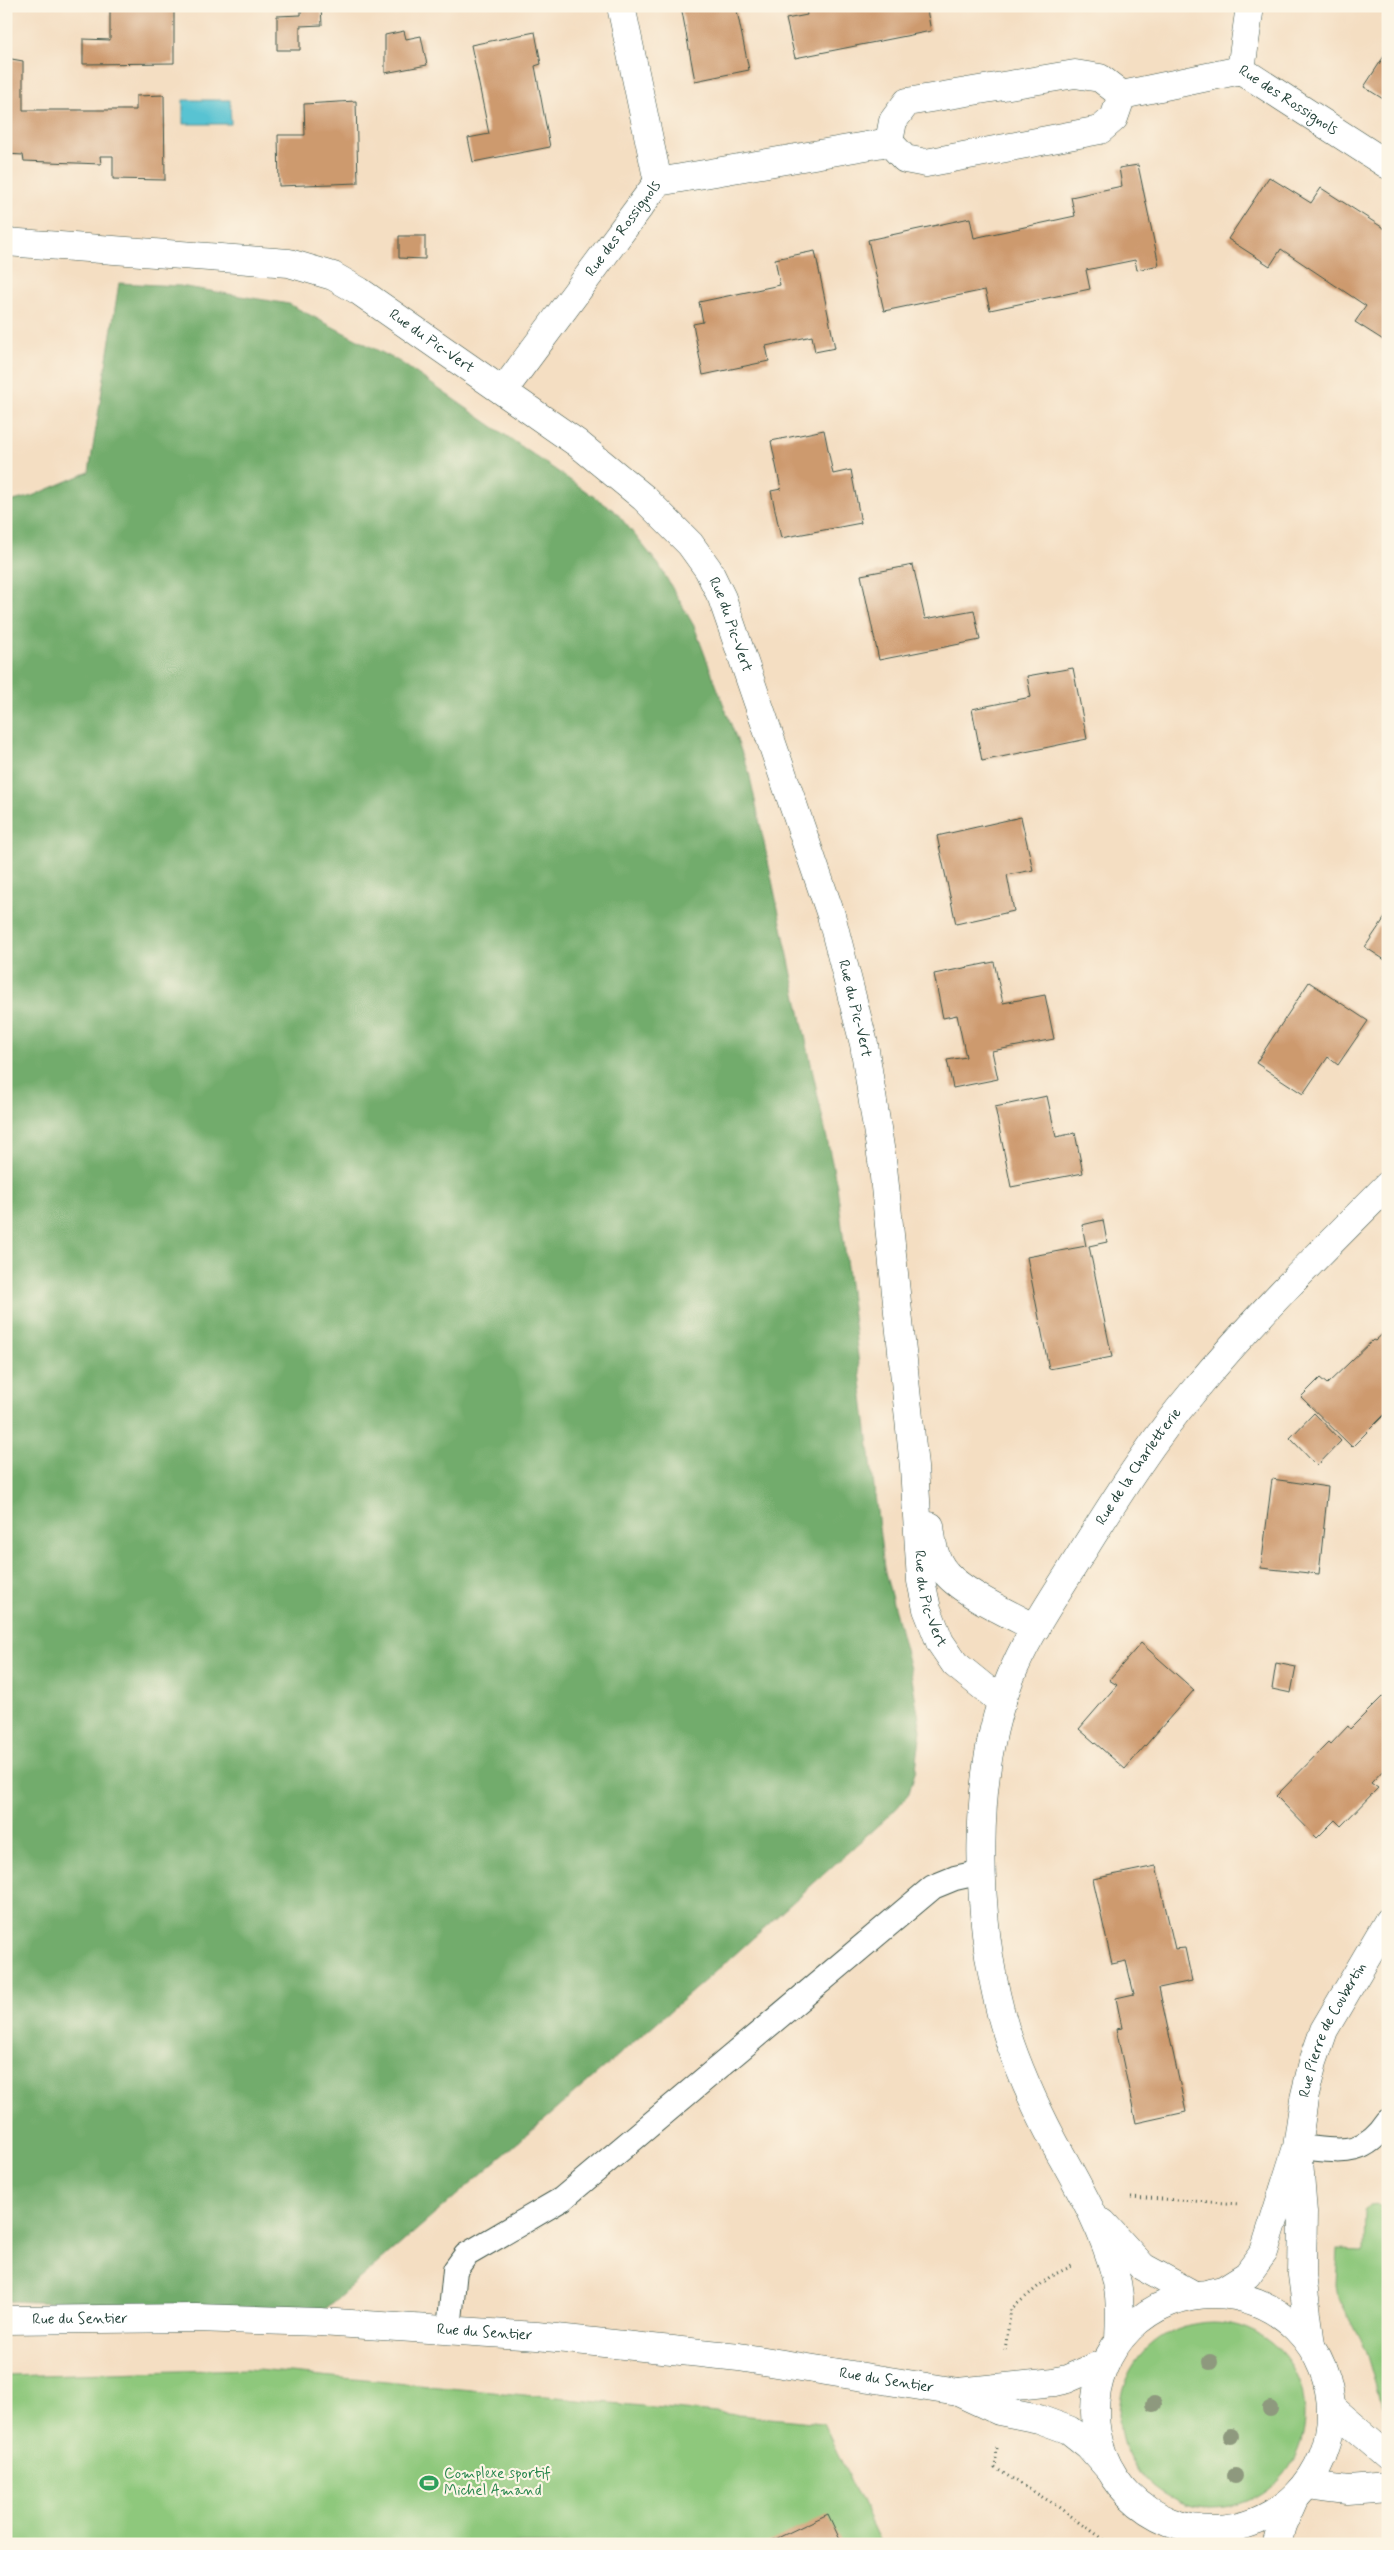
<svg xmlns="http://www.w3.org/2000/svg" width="1394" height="2550" viewBox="0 0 1394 2550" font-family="Mynerve,sans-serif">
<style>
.green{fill:#8ec87c;stroke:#568258}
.forest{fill:#72ac6c;stroke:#487450}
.water{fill:#58c3d2;stroke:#3c8083}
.building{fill:#cd9a6e}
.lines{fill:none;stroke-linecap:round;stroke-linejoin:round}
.service-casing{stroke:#3f5549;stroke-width:26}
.minor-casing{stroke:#3f5549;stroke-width:29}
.path{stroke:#3f5549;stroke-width:3;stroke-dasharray:1 4;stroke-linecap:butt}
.service{stroke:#fff;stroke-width:24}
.minor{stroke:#fff;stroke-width:28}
.tree{fill:#8e997e}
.labels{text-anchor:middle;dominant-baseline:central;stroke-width:4.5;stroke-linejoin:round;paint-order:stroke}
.street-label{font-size:15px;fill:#1f3d34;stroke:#fcf5e5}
.leisure-label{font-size:15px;fill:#27864d;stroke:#fcf5e5;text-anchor:start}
</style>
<rect width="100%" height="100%" fill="#fcf5e5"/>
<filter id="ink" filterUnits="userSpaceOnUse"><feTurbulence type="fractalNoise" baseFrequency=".02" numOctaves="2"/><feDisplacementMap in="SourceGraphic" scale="10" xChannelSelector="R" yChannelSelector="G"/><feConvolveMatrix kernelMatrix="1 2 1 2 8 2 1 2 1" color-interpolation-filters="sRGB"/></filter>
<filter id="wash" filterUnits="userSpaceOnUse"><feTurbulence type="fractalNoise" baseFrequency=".0096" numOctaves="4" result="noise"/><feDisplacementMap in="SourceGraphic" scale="20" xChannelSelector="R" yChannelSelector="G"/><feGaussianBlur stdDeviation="1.12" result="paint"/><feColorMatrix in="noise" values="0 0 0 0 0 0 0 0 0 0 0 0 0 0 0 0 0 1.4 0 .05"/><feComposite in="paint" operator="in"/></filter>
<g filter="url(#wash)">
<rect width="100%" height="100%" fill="#f4dec2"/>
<!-- green -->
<g class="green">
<path d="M1379,2204L1388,2209V2414L1379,2397L1365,2349L1338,2296L1336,2285L1338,2250L1364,2251L1365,2210L1371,2205Z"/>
<circle cx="1212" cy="2415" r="93"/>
<path d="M247,2369L823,2423L881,2544H6V2376Z"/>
</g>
<!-- forest -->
<path class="forest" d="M119,283L180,286L289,304L400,362L616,512L659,565L694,626L749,772L837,1186L884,1568L911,1673L921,1730L916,1769L909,1793L897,1808L732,1957L322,2312L6,2301V503L32,496L89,472Z"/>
<!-- water -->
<path class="water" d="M183,100H230L231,124H183Z"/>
<g id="blocks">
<!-- building -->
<g class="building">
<path d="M110,6H174V63L83,64V39L110,40Z"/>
<path d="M301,6H321L322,25L300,26V50H277V16L301,15Z"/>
<path d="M681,6H736L749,70L695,81Z"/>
<path d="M805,6H942V7L927,10L931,31L795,58L786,19L807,15Z"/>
<path d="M404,31L406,39L421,36L427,65L385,73V35Z"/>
<path d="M535,32L541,64L535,66L550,147L473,162L468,138L489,134L471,45Z"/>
<path d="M1388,50V102L1364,87Z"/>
<path d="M6,58L23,61V110H136V96L164,95L165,180L113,179V156H100L101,164L24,161L23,155L6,154Z"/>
<path d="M356,101L358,183L279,186L278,135H305L304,104Z"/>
<path d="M1138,165L1159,265L1137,270L1135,260L1086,270L1090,289L990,310L985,290L884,311L868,240L970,218L974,238L1075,216L1071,197L1122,186L1119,168Z"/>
<path d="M1269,177L1311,203L1321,188L1388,231V343L1355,322L1366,306L1281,249L1270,266L1228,239Z"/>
<path d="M399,236H425V259L399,258Z"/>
<path d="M815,251L835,348L815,352L812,336L766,346L769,361L703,375L693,324L703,322L699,302L780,285L775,259Z"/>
<path d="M824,430L833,474L851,470L861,523L781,538L771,491L781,489L771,441Z"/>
<path d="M913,565L925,619L974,610L980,640L879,660L861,575Z"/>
<path d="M1073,668L1087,739L982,761L972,709L1031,697L1027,676Z"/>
<path d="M1021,817L1033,870L1007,875L1014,911L956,924L937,836Z"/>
<path d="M1388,913V962L1365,947Z"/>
<path d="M994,962L1003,1003L1045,995L1054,1039L992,1051L998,1079L953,1088L947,1060L966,1057L957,1015L943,1018L934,974Z"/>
<path d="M1309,982L1368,1021L1338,1065L1328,1057L1303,1094L1256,1063Z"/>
<path d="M1047,1096L1056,1137L1075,1133L1083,1173L1011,1187L995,1107Z"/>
<path d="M1103,1220L1107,1242L1089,1246L1112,1357L1049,1369L1027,1257L1086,1246L1082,1225Z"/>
<path d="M1388,1329V1411L1352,1447L1301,1397L1320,1378L1327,1384L1373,1340L1375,1341Z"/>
<path d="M1314,1413L1341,1441L1317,1466L1290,1438Z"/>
<path d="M1272,1479L1328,1487L1319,1574L1261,1568Z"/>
<path d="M1141,1643L1194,1690L1125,1769L1079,1729L1117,1685L1109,1680Z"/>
<path d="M1276,1663L1296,1667L1291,1693L1272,1689Z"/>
<path d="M1388,1691V1765L1371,1783L1378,1788L1341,1826L1335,1820L1317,1838L1276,1796L1328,1743L1330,1745L1348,1726L1350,1729Z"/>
<path d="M1156,1866L1175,1949L1185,1948L1192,1981L1159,1988L1186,2112L1136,2123L1116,2029L1122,2028L1116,1998L1134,1994L1126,1961L1112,1964L1093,1879Z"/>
<path d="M828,2514L842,2544H765Z"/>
</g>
</g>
</g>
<g filter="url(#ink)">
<use href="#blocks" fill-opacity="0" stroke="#3f5549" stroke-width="1"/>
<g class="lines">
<!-- service casing -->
<g class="service-casing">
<g id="service">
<path d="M1297,2147C1338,2150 1362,2160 1388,2121"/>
<path d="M449,2330L455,2270L466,2255L562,2199L933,1887L955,1878L982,1872"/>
</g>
</g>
<!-- minor casing -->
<g class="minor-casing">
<g id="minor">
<path d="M621,6L658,182"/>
<path d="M1241,70L1250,6"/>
<path id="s1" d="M889,142L893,121L907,102L1075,74L1100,78L1122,95L1241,70L1388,165"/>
<path d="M889,142L905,159L926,163L1100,130L1114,118L1122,95"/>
<path id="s2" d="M6,242L289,263L333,276L359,291L577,443L644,498L690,544L708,569L722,598L831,915L864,1044L883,1167L914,1467L921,1581L927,1609L940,1642L955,1664L1002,1702"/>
<path id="s3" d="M503,391L658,182L889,142"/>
<path d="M930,1526C932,1543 934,1560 946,1573C963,1593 1011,1615 1036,1628"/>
<path d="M1299,2160L1303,2213L1302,2275L1311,2345"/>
<path d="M1103,2223L1143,2267L1194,2295"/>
<path id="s4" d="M1210,2293L1223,2290L1247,2275L1264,2252L1297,2147L1304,2099L1313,2062L1324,2030L1388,1921"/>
<circle cx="1213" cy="2412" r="118"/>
<path id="s5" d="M6,2320L196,2318L320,2322L537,2336L739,2357L958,2392L999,2411L1039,2419L1069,2430L1088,2445L1110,2470"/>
<path id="s6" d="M1119,2339C1120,2318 1121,2295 1115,2274C1103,2227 1077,2184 1054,2142C1033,2102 1013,2058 1001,2014C976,1918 971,1775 1009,1681C1025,1639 1053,1599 1077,1560C1113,1503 1149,1444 1193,1392C1253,1319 1321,1252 1388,1185"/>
<path d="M958,2392L1054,2382L1067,2379L1106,2362"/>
<path d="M1332,2408L1388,2456"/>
<path d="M1307,2485L1348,2490L1388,2487"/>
<path d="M1277,2544L1282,2526L1294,2499"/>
</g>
</g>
<!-- path -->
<g class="path">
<path d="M1131,2197L1240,2204"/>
<path d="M1005,2350L1011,2309L1051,2276L1074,2265"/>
<path d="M997,2448L995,2468L1057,2506L1110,2544"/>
</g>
<!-- service -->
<use href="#service" class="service"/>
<!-- minor -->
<use href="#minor" class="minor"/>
</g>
<!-- trees -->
<g class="tree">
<circle cx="1210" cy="2362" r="8"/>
<circle cx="1154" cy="2404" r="8"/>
<circle cx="1270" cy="2409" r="8"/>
<circle cx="1231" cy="2436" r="8"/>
<circle cx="1235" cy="2476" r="8"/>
</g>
</g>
<!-- icons -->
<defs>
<g id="stadium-bare" transform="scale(1.5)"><path d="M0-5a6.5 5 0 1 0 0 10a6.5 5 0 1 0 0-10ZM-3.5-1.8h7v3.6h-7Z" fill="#2e9e5b" stroke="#fcf5e5" stroke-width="2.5" paint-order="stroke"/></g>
</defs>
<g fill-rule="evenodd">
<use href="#stadium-bare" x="429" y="2483"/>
</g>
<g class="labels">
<!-- street labels -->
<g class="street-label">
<text stroke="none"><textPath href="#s1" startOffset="446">Rue des Rossignols</textPath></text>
<text stroke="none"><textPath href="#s3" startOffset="202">Rue des Rossignols</textPath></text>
<text stroke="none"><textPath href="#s2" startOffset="448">Rue du Pic-Vert</textPath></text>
<text stroke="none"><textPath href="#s2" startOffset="868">Rue du Pic-Vert</textPath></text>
<text stroke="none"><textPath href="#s2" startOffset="1272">Rue du Pic-Vert</textPath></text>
<text stroke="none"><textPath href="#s6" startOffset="939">Rue de la Charletterie</textPath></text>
<text stroke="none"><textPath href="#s2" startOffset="1868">Rue du Pic-Vert</textPath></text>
<text stroke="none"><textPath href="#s4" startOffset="304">Rue Pierre de Coubertin</textPath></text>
<text stroke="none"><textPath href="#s5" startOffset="74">Rue du Sentier</textPath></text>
<text stroke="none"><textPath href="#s5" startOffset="479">Rue du Sentier</textPath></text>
<text stroke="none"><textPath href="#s5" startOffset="884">Rue du Sentier</textPath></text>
</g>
<!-- leisure labels -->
<g class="leisure-label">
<text x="444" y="2474">Complexe sportif<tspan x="444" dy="17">Michel Amand</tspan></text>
</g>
</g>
<!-- margin -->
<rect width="1394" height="2550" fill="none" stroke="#fcf5e5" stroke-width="25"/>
</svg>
